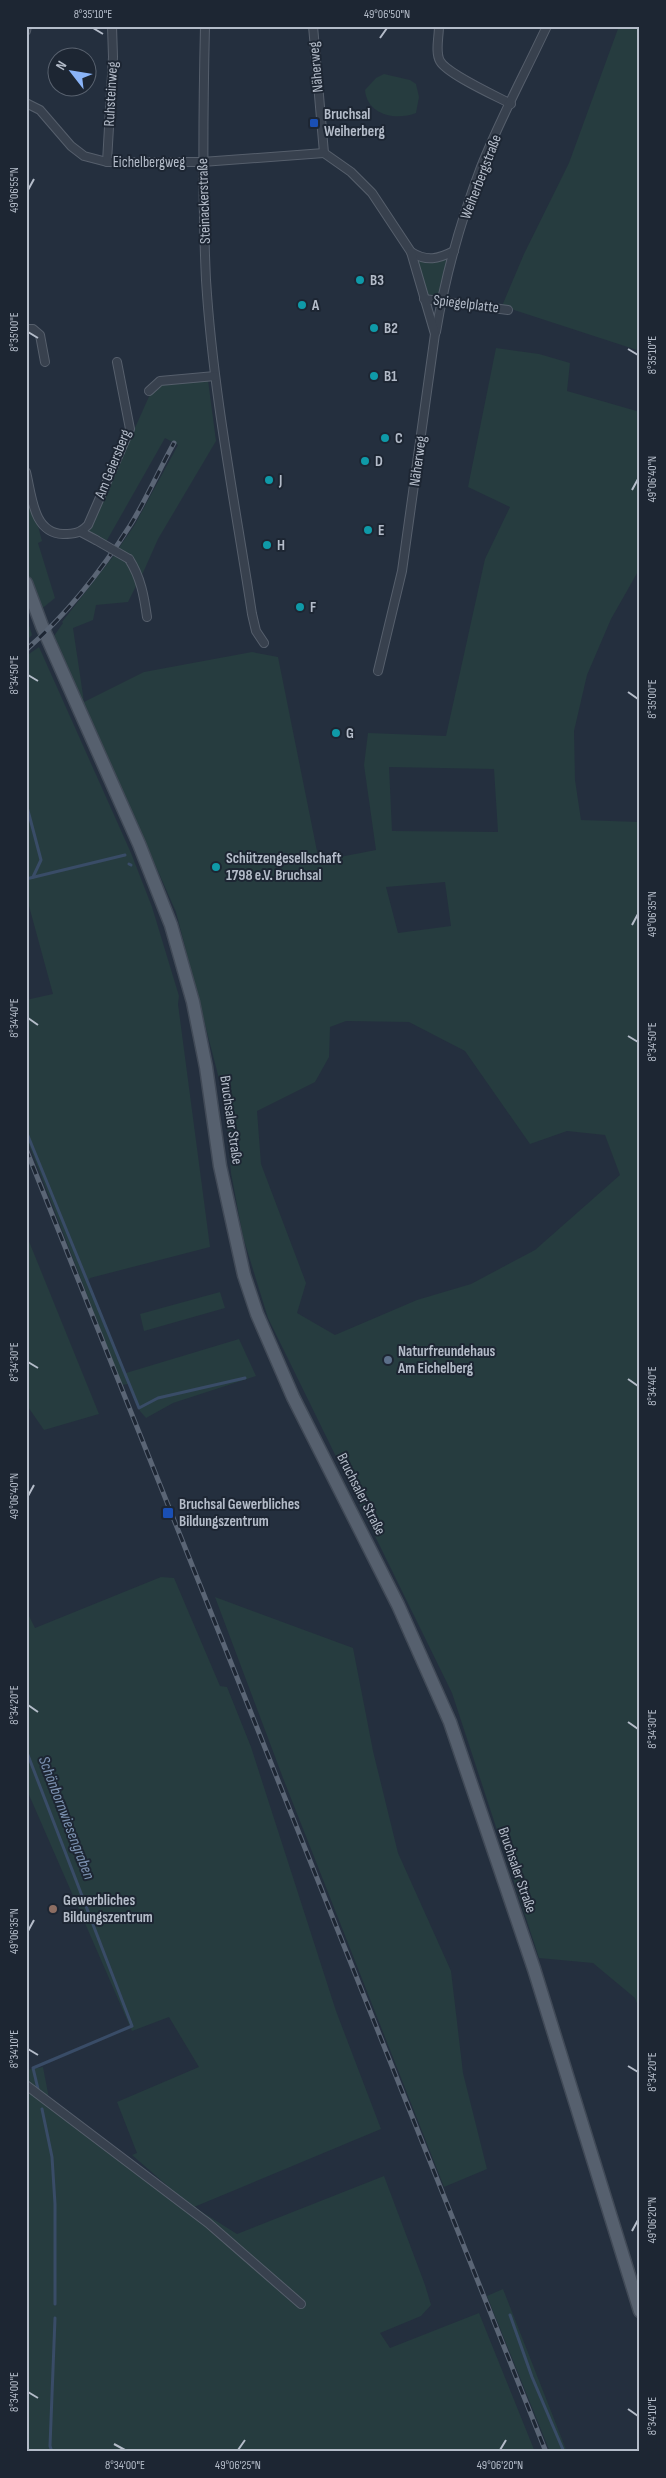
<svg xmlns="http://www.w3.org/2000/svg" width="666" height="2478" viewBox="0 0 666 2478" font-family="'Sofia Sans Condensed',sans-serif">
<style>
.green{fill:#263c3f;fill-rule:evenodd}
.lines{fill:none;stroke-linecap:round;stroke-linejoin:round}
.stream{stroke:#394c67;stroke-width:3}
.street-casing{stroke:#565f6c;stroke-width:10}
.primary-casing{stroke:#414a57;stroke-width:15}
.street{stroke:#38414e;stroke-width:8}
.primary{stroke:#56606e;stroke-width:12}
.rail-casing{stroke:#5a6575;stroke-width:5}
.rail{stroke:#1d2633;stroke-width:3;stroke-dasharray:9;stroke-linecap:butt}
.street-bridge-casing{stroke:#565f6c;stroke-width:10;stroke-linecap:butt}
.street-bridge{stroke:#38414e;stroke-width:8}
.ticks{fill:none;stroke:#b4bcc9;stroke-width:2}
.transit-dot{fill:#1a4fb4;stroke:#1d2633;stroke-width:2}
.culture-dot{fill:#0f9aa8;stroke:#1d2633;stroke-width:2}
.service-dot{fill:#5c6f8a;stroke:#1d2633;stroke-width:2}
.education-dot{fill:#8d6e63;stroke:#1d2633;stroke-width:2}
.labels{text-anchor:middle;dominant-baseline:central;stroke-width:4;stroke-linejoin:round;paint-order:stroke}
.street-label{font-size:15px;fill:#b4bcc9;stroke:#1d2633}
.poi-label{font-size:15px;font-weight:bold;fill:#b4bcc9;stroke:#1d2633;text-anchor:start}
.water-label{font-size:16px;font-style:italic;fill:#7c92b1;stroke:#1d2633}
.neatline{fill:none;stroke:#b4bcc9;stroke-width:2}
.ticks-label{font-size:12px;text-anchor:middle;fill:#b4bcc9}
</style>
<rect width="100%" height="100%" fill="#242f3e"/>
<!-- green -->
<g class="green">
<path d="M619,26H640V351L502,306L524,254L569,163Z"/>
<path d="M384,74L410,80L416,84L419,97L416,113C396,121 367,115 365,90L376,78Z"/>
<path d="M454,251L441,301L424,299L411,252L421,258Z"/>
<path d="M496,348L539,354L570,363L567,391L640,412V568L611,619L587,675L574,731L575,780L581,820L640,822V2011L635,1998L593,1963L539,1958L452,1693L268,1318L243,1237L231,1173L225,1102L176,912L54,636L63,623L62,622L115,554L126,561L138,582L128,602L96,605L93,620L73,628L84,702L144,672L252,652L278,657L319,861L376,850L364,765L368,733L446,736L485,559L510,507L468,487ZM389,767L494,769L498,832L392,831ZM445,882L451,926L398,933L386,887ZM346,1021L409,1022L465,1051L530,1144L567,1131L605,1135L620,1175L535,1250L471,1284L417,1300L335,1335L297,1313L306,1283L261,1164L257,1111L315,1082L329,1057L330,1027Z"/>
<path d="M208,380L216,441L158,539L142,575L131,557L118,549L134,526L178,445L165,438L106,542L89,531L151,392L160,385Z"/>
<path d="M26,480L42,541L38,543L55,598L40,610L26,574Z"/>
<path d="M26,615L32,635L26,641Z"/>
<path d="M39,647L131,853L152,907L179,996L178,1004L210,1247L90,1278L88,1281L126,1373L239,1339L256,1376L173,1403L146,1418L140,1411L128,1384L122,1385L26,1137V1000L53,994L26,895V656Z"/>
<path d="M26,1234L99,1414L44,1430L26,1404Z"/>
<path d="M220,1292L225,1308L144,1331L140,1314Z"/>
<path d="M161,1577L174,1578L220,1686L227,1687L251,1747L336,2011L381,2129L194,2207L237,2234L384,2176L425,2285L431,2305L421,2316L380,2333L390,2348L479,2313L535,2452H26V2070L43,2067L51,2109L186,2202L132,2155L137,2153L117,2102L199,2067L169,2017L132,2031L26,1788V1610L35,1628Z"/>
<path d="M215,1597L353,1648L373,1751L398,1853L451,1971L463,2073L487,2169L444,2187L283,1778Z"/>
<path d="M503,2289L567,2452H550L487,2296Z"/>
</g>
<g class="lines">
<!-- stream -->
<g class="stream">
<path d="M26,803L41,860L33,877"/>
<path d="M129,864L131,865"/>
<path d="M26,879L125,855"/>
<path d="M26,1131L139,1408L158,1398L245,1378"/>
<path d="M26,1750L132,2026L33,2068L38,2089"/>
<path d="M42,2109L52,2157L55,2204V2304"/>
<path d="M510,2315L532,2377L564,2452"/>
<path d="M52,2452L50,2446L55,2318"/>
</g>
<!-- street casing -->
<g class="street-casing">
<g id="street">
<path d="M205,26C203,111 202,195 206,280C213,392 235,503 252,614L256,631L264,643"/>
<path d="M313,26L324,153L351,172L372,193L411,252C427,262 438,259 454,251"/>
<path d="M439,26C439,37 435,52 440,61C447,74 496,96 511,104"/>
<path d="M26,31L27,26"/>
<path d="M26,103L40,110L71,146L84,156L107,162H202L324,153"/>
<path d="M107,162L113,57L112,26"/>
<path d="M424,299L508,310"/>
<path d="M26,329H33L40,335L45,362"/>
<path d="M436,332C445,277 461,220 481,167C500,119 525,73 547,26"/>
<path d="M149,391L160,381L215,376"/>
<path d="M26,472C32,496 33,533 63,534C75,534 80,533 88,525L130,429L117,362"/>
<path d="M81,532L96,540"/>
<path d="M129,559C141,578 144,596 147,617"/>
<path d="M378,671L402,571L435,334L411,252"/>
<path d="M26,2085L208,2223L301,2304"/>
</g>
</g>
<!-- primary casing -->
<g class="primary-casing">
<path id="primary" d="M26,583L42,626L139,844L171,925L193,1002L206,1067L220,1166L244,1275L257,1314L293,1397L398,1605L450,1722L534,1969L640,2311"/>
</g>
<!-- street -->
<use href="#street" class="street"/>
<!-- primary -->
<use href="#primary" class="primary"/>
<!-- rail casing -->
<g class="rail-casing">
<g id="rail">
<path d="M26,650C67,614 102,570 131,524C147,498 159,470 174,443"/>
<path d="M26,1149L546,2452"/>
</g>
</g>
<!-- rail -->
<use href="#rail" class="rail"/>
<!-- street-bridge casing -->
<g class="street-bridge-casing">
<path id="street-bridge" d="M96,540L129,559"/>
</g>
<!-- street-bridge -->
<use href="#street-bridge" class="street-bridge"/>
</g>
<!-- ticks -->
<path class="ticks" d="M93,28L103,34M380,38L387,28M28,190L34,179M28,332L38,338M628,349L638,355M632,490L638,479M28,675L38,681M628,692L638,699M632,925L638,914M28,1018L38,1025M628,1036L638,1042M28,1362L38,1368M628,1379L638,1386M28,1496L34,1485M28,1705L38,1712M628,1722L638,1729M28,1931L34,1920M28,2049L38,2055M628,2066L638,2072M632,2231L638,2220M28,2392L38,2398M628,2409L638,2416M114,2444L125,2450M238,2450L245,2440M500,2450L506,2440"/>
<!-- markers -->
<g class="transit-dot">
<rect x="309" y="118" width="10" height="10" rx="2.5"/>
<rect x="162" y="1507" width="12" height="12" rx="2.5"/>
</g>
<g class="culture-dot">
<circle cx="360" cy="280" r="5"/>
<circle cx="302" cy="305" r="5"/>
<circle cx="374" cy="328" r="5"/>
<circle cx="374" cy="376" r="5"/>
<circle cx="385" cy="438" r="5"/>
<circle cx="365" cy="461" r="5"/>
<circle cx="269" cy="480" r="5"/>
<circle cx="368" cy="530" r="5"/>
<circle cx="267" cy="545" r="5"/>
<circle cx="300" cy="607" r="5"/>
<circle cx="336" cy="733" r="5"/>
<circle cx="216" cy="867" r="5"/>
</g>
<circle class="service-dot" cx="388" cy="1360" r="5"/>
<circle class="education-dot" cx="53" cy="1909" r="5"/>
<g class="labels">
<!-- street labels -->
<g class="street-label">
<text transform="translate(316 67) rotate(-95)">Näherweg</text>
<text transform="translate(111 94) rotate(-87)">Ruhsteinweg</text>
<text x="149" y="162">Eichelbergweg</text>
<text transform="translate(481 177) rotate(-69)">Weiherbergstraße</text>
<text transform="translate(204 201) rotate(-92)">Steinackerstraße</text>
<text transform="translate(466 304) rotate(7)">Spiegelplatte</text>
<text transform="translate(418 461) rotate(-82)">Näherweg</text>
<text transform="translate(113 464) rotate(-68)">Am Geiersberg</text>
<text transform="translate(231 1120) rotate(82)">Bruchsaler Straße</text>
<text transform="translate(361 1494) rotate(63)">Bruchsaler Straße</text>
<text transform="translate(517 1870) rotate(71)">Bruchsaler Straße</text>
</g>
<!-- poi labels -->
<g class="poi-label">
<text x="324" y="114">Bruchsal<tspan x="324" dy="17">Weiherberg</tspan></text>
<text x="370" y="280">B3</text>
<text x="312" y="305">A</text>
<text x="384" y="328">B2</text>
<text x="384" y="376">B1</text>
<text x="395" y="438">C</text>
<text x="375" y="461">D</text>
<text x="279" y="480">J</text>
<text x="378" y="530">E</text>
<text x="277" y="545">H</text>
<text x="310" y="607">F</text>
<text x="346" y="733">G</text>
<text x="226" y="858">Schützengesellschaft<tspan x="226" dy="17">1798 e.V. Bruchsal</tspan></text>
<text x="398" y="1351">Naturfreundehaus<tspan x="398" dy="17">Am Eichelberg</tspan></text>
<text x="179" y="1504">Bruchsal Gewerbliches<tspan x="179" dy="17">Bildungszentrum</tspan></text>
<text x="63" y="1900">Gewerbliches<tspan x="63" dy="17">Bildungszentrum</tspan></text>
</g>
<!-- water labels -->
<g class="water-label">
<text transform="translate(66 1818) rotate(69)">Schönbornwiesengraben</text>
</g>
</g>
<!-- border -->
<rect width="666" height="2478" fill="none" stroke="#1d2633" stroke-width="55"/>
<!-- north arrow -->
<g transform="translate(72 72) rotate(301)"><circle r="24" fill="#1d2633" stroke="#59626f"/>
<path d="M0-4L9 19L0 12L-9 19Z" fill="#8ab4f8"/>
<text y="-8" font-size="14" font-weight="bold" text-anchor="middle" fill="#b4bcc9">N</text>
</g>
<rect x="28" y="28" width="610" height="2422" class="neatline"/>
<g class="ticks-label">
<text x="93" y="18">8°35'10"E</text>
<text x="387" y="18">49°06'50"N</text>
<text transform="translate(14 190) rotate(-90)" y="4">49°06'55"N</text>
<text transform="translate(14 332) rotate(-90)" y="4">8°35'00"E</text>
<text transform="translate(652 355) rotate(-90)" y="4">8°35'10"E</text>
<text transform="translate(652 479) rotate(-90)" y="4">49°06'40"N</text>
<text transform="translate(14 675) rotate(-90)" y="4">8°34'50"E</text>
<text transform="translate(652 699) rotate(-90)" y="4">8°35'00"E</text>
<text transform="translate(652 914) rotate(-90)" y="4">49°06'35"N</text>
<text transform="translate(14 1018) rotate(-90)" y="4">8°34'40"E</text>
<text transform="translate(652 1042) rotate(-90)" y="4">8°34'50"E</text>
<text transform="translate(14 1362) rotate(-90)" y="4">8°34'30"E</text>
<text transform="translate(652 1386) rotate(-90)" y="4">8°34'40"E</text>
<text transform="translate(14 1496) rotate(-90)" y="4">49°06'40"N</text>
<text transform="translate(14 1705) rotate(-90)" y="4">8°34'20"E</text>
<text transform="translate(652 1729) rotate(-90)" y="4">8°34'30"E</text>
<text transform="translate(14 1931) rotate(-90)" y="4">49°06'35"N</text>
<text transform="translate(14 2049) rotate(-90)" y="4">8°34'10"E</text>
<text transform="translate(652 2072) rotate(-90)" y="4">8°34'20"E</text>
<text transform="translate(652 2220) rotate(-90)" y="4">49°06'20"N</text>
<text transform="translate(14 2392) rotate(-90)" y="4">8°34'00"E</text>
<text transform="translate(652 2416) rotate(-90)" y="4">8°34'10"E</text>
<text x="125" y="2469">8°34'00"E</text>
<text x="238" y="2469">49°06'25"N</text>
<text x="500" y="2469">49°06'20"N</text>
</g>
</svg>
